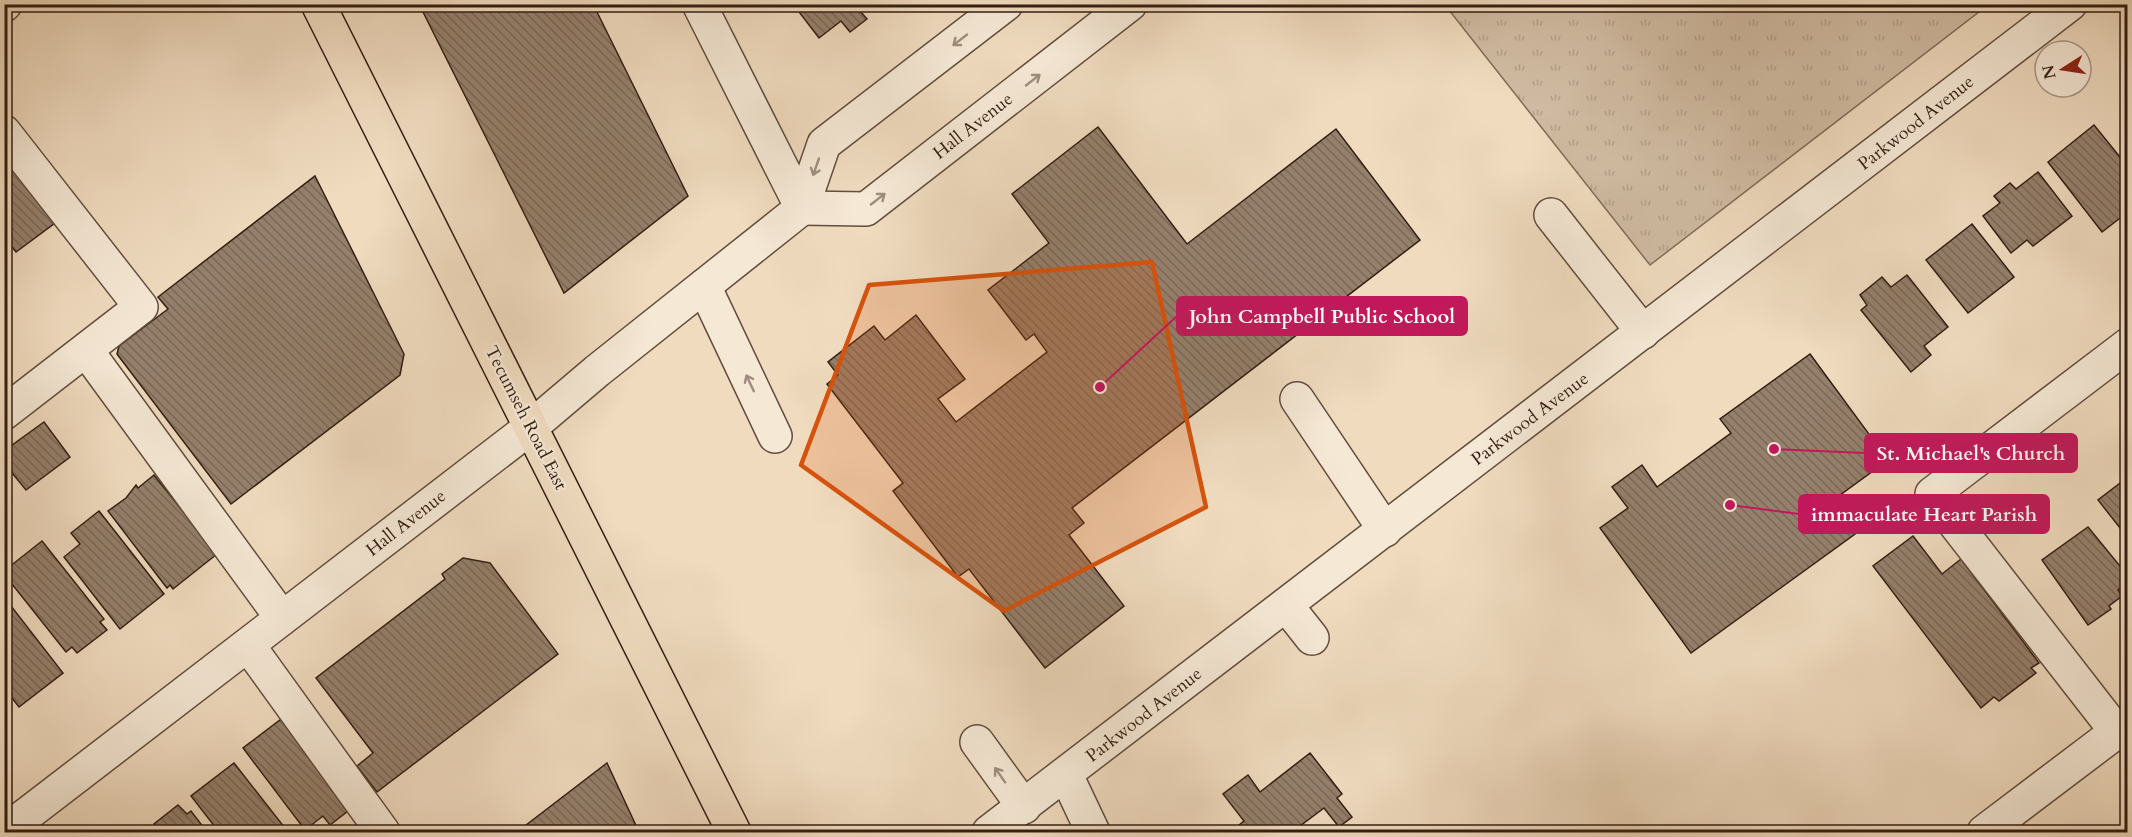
<svg xmlns="http://www.w3.org/2000/svg" width="2132" height="837" viewBox="0 0 2132 837" font-family="Cardo,serif">
<style>
.grass{fill:url(#grass-tufts);stroke:#826c5a;stroke-width:1.5}
.building{fill:url(#building-back-hatch);stroke:#331e13;stroke-width:1.5}
.lines{fill:none;stroke-linecap:round;stroke-linejoin:round}
.minor-casing{stroke:#624d3e;stroke-width:36}
.major-casing{stroke:#331e13;stroke-width:36}
.minor{stroke:#f5e8d5;stroke-width:33}
.major{stroke:#f0dbbf;stroke-width:33}
.oneway{stroke:#9e8d7e}
.marked{fill:#d6530d;fill-opacity:0.2;stroke:#d6530d;stroke-width:4.5;stroke-linejoin:round}
.labels{text-anchor:middle;dominant-baseline:central;stroke-width:4.5;stroke-linejoin:round;paint-order:stroke}
.street-label{font-size:18px;fill:#331e13;stroke:#f5e8d5}
.leader{fill:none;stroke:#c2185b;stroke-width:2}
.callout-dot{fill:#c2185b;stroke:#f5e8d5;stroke-width:2}
.callout{fill:#c2185b;stroke:#c2185b;stroke-width:2}
.callout-label{font-size:20px;text-anchor:middle;font-weight:bold;fill:#fff}
</style>
<defs>
<pattern id="grass-tufts" width="24" height="20" patternUnits="userSpaceOnUse" patternTransform="scale(1.5)"><rect width="24" height="20" fill="#d0bba2"/><path d="M3 7l-1-3M5 7V3M7 7l1-3M15 17l-1-3M17 17v-4M19 17l1-3" fill="none" stroke="#b3a08b"/></pattern>
<pattern id="building-back-hatch" width="6" height="6" patternUnits="userSpaceOnUse" patternTransform="scale(1.5)"><rect width="6" height="6" fill="#95806c"/><path d="M-1 5l2 2M0 0l6 6M5-1l2 2" fill="none" stroke="#7a6858"/></pattern>
</defs>
<rect width="100%" height="100%" fill="#f0dbbf"/>
<filter id="stains"><feTurbulence type="fractalNoise" baseFrequency=".00333" numOctaves="4"/><feColorMatrix values="0 0 0 0 .2 0 0 0 0 .09 0 0 0 0 .02 0 0 0 .5 -.17"/></filter>
<radialGradient id="worn" r=".72"><stop offset=".6" stop-color="#630" stop-opacity="0"/><stop offset="1" stop-color="#630" stop-opacity=".3"/></radialGradient>
<!-- grass -->
<path class="grass" d="M1445,5H1988L1650,265Z"/>
<!-- building -->
<g class="building">
<path d="M419,4H593L688,196L564,293Z"/>
<path d="M793,4H861L864,8L860,11L867,19L850,32L841,21L819,38Z"/>
<path d="M2094,125L2128,167V212L2102,232L2048,162Z"/>
<path d="M1098,127L1187,244L1336,129L1420,240L1072,508L1084,523L1069,535L1124,606L1045,668L969,569L958,577L893,491L903,483L827,384L838,375L828,362L874,326L885,340L916,315L965,379L938,399L956,422L1047,352L1034,334L1026,340L988,290L1049,243L1012,194Z"/>
<path d="M4,158L55,223L16,252L4,237Z"/>
<path d="M2038,172L2072,216L2033,246L2027,240L2011,253L1983,216L2000,203L1994,196L2010,183L2016,189Z"/>
<path d="M315,176L404,354L400,375L231,504L117,354L119,346L168,309L158,297Z"/>
<path d="M1972,224L2014,277L1968,313L1926,260Z"/>
<path d="M1907,275L1948,327L1924,346L1931,355L1911,372L1861,310L1867,305L1860,295L1882,277L1891,287Z"/>
<path d="M1810,354L1888,460L1832,501L1855,534L1691,653L1600,528L1628,508L1612,487L1642,465L1657,487L1731,433L1720,419Z"/>
<path d="M44,422L70,457L26,490L4,463V451Z"/>
<path d="M154,475L217,554L173,589L170,585L167,588L108,511L126,498L136,485L138,488Z"/>
<path d="M2128,477V538L2098,500Z"/>
<path d="M99,511L164,594L120,629L64,557L80,544L71,533Z"/>
<path d="M2088,527L2128,576V583L2118,590L2122,596L2109,606L2111,609L2088,625L2042,560Z"/>
<path d="M1913,536L1942,574L1961,559L2039,663L2031,668L2036,673L1999,701L1994,697L1981,708L1873,566Z"/>
<path d="M42,541L104,619L100,622L107,630L77,653L72,647L66,652L4,574V571Z"/>
<path d="M463,558L490,563L558,654L377,792L357,766L373,753L316,678L445,579L442,574Z"/>
<path d="M4,597L63,673L19,707L4,688Z"/>
<path d="M289,713L357,804L330,825L323,816L305,830L243,748Z"/>
<path d="M1310,753L1342,794L1337,798L1352,817L1339,827L1324,808L1292,832H1230L1244,821L1223,794L1248,775L1260,792Z"/>
<path d="M234,763L288,832H219L191,796Z"/>
<path d="M607,763L639,832H517Z"/>
<path d="M178,805L187,814L191,811L207,832H160L154,824Z"/>
</g>
<g class="lines">
<!-- minor casing -->
<g class="minor-casing">
<g id="minor">
<path d="M699,4L802,208"/>
<path d="M4,5L5,4"/>
<path d="M4,132L141,307L4,413"/>
<path d="M802,208L866,209L1130,4"/>
<path d="M1551,215L1643,332"/>
<path d="M704,286L775,436"/>
<path d="M86,350L282,618"/>
<path d="M1297,399L1385,530"/>
<path d="M1286,605L1312,638"/>
<path d="M248,645L383,832"/>
<path d="M2116,731L1932,494L2128,345"/>
<path d="M977,742L1024,807"/>
<path d="M1066,775L1093,832"/>
<path d="M4,832L531,427L597,371L802,208L824,144L1006,4"/>
<path d="M989,832L2070,4"/>
<path d="M1984,832L2128,723"/>
</g>
</g>
<!-- major casing -->
<g class="major-casing">
<path id="major" d="M318,4L734,832"/>
</g>
<!-- minor -->
<use href="#minor" class="minor"/>
<!-- major -->
<use href="#major" class="major"/>
</g>
<!-- one-way arrows -->
<defs><path id="oneway-shaft" d="M-6 0H5M1.5-3L5.5 0L1.5 3" fill="none" stroke-width="1.6" stroke-linecap="round" stroke-linejoin="round" transform="scale(1.5)"/></defs>
<g class="oneway">
<use href="#oneway-shaft" transform="translate(960 40) rotate(142)"/>
<use href="#oneway-shaft" transform="translate(1033 80) rotate(-38)"/>
<use href="#oneway-shaft" transform="translate(816 167) rotate(109)"/>
<use href="#oneway-shaft" transform="translate(878 199) rotate(-38)"/>
<use href="#oneway-shaft" transform="translate(750 383) rotate(-115)"/>
<use href="#oneway-shaft" transform="translate(1000 775) rotate(-125)"/>
</g>
<!-- marked area -->
<path class="marked" d="M1152,262L1206,507L1004,611L801,465L869,285Z"/>
<g class="labels">
<!-- street labels -->
<g class="street-label">
<text transform="translate(1916 123) rotate(-38)">Parkwood Avenue</text>
<text transform="translate(973 126) rotate(-38)">Hall Avenue</text>
<text transform="translate(526 418) rotate(63)">Tecumseh Road East</text>
<text transform="translate(1530 419) rotate(-37)">Parkwood Avenue</text>
<text transform="translate(406 523) rotate(-38)">Hall Avenue</text>
<text transform="translate(1144 715) rotate(-38)">Parkwood Avenue</text>
</g>
</g>
<!-- callouts -->
<path class="leader" d="M1100 387L1177 316M1774 449L1865 453M1730 505L1799 514"/>
<g class="callout-dot">
<circle cx="1100" cy="387" r="6"/>
<circle cx="1774" cy="449" r="6"/>
<circle cx="1730" cy="505" r="6"/>
</g>
<g class="callout">
<rect x="1177" y="297" width="290" height="38" rx="6"/>
<rect x="1865" y="434" width="212" height="38" rx="6"/>
<rect x="1799" y="495" width="250" height="38" rx="6"/>
</g>
<g class="callout-label">
<text x="1322" y="323">John Campbell Public School</text>
<text x="1971" y="460">St. Michael's Church</text>
<text x="1924" y="521">immaculate Heart Parish</text>
</g>
<!-- margin -->
<rect width="2132" height="837" fill="none" stroke="#f0dbbf" stroke-width="24"/>
<rect x="6" y="6" width="2120" height="825" fill="none" stroke="#331e13" stroke-width="3"/>
<rect x="12" y="12" width="2108" height="813" fill="none" stroke="#331e13" stroke-width="1.5"/>
<!-- north arrow -->
<g transform="translate(2063 69) rotate(258)"><circle r="28" fill="#f5e8d5" stroke="#a79787" stroke-width="1.5"/>
<path d="M0-4.5L10 22L0 15L-10 22Z" fill="#8f2418"/>
<text y="-9" font-size="16" font-weight="bold" text-anchor="middle" fill="#331e13">N</text>
</g>
<rect width="100%" height="100%" filter="url(#stains)"/>
<rect width="100%" height="100%" fill="url(#worn)"/>
</svg>
